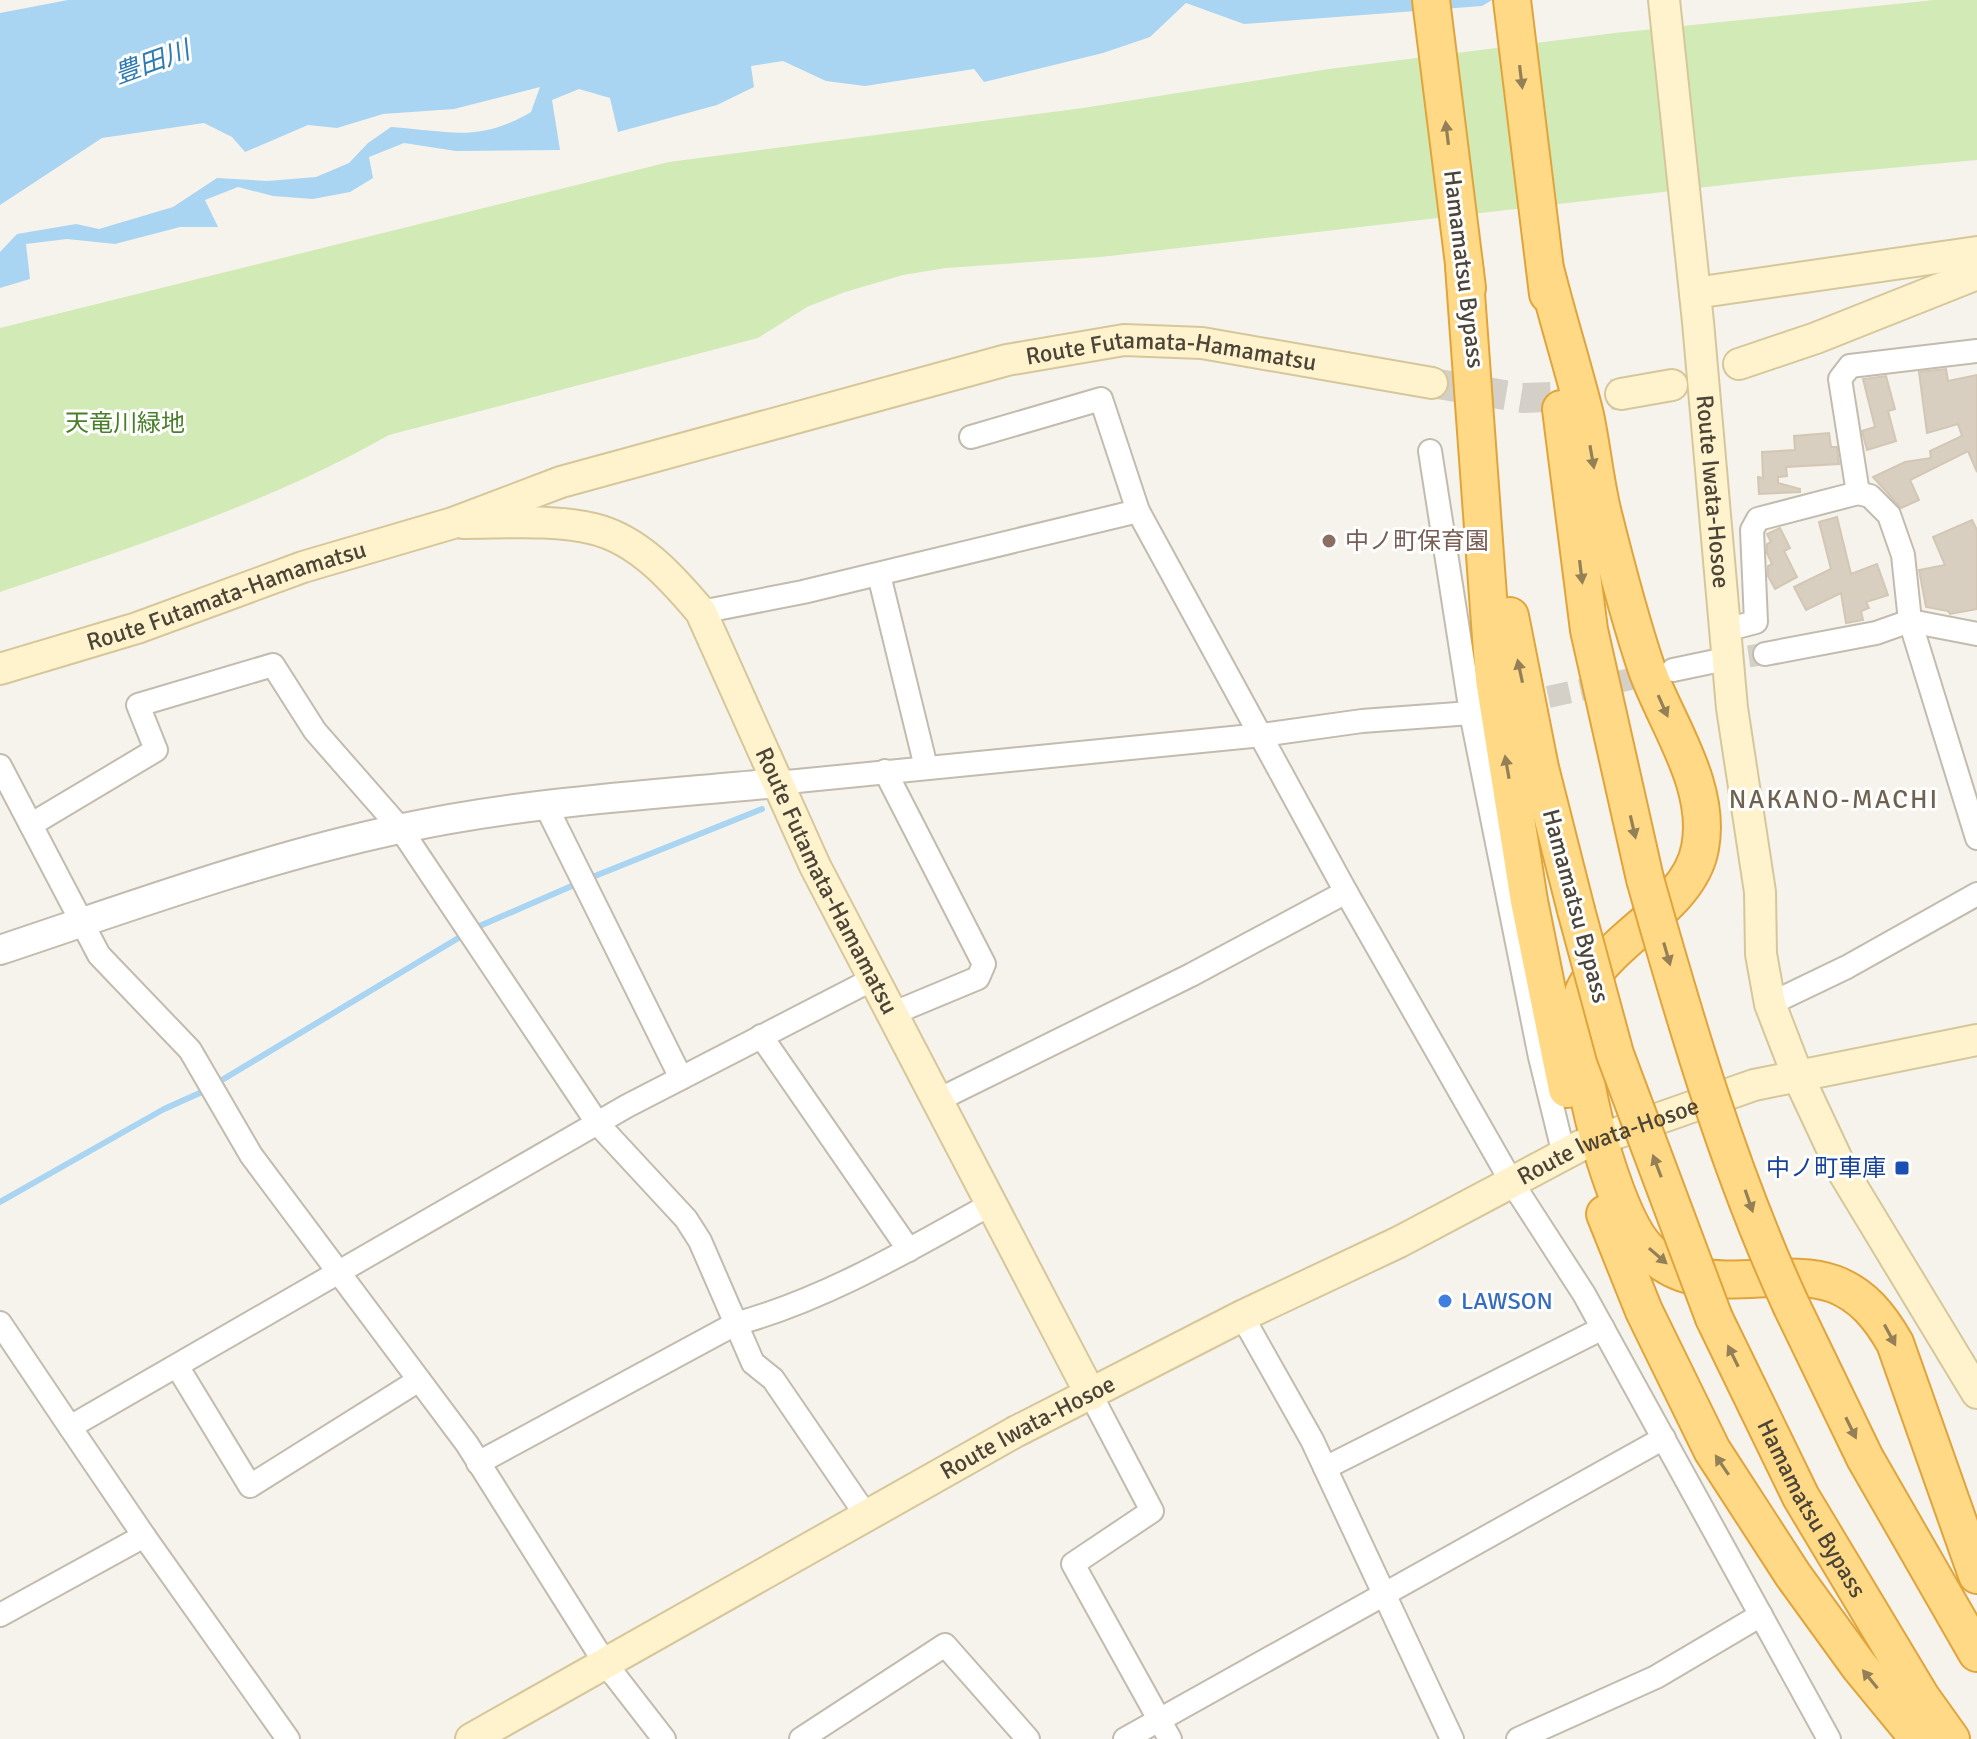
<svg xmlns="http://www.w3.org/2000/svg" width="1977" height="1739" viewBox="0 0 1977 1739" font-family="Signika,'Noto Sans JP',sans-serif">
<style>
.green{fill:#d2eab5}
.water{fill:#a9d4f2}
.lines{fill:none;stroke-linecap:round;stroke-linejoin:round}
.stream{stroke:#a9d4f2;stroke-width:6}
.building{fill:#d8cfc1;stroke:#d3c7b4;stroke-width:2}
.minor-tunnel{stroke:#d4d0c8;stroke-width:22;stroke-dasharray:22 11;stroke-linecap:butt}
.secondary-tunnel{stroke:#d4d0c8;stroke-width:30;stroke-dasharray:30 15;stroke-linecap:butt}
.minor-casing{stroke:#c2bbae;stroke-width:26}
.tertiary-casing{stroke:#c2bbae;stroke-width:32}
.secondary-casing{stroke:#d6c79b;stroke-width:34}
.trunk-casing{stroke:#e0a43c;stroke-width:40}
.minor{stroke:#fff;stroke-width:22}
.tertiary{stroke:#fff;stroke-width:28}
.secondary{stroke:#fff3cd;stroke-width:30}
.trunk{stroke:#ffd985;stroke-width:36}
.trunk-bridge-casing{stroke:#e0a43c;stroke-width:40;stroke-linecap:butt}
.trunk-bridge{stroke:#ffd985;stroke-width:36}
.oneway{fill:#938057}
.education-dot{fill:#8d6e63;stroke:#fff;stroke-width:3}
.transit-dot{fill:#1a4fb4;stroke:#fff;stroke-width:3}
.shop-dot{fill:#3f7fe0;stroke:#fff;stroke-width:3}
.labels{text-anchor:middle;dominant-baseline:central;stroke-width:6;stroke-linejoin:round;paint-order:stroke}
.street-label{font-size:24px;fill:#4b4439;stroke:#fff}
.park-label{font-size:24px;fill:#4a7f2a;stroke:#fff}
.education-label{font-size:24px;fill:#785e54;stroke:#fff;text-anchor:start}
.transit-label{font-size:24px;fill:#164399;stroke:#fff;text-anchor:end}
.shop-label{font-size:24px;fill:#366cbe;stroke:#fff;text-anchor:start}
.water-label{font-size:26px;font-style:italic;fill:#2e7ab2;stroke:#fff}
.neighbourhood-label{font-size:26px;letter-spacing:2px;fill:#6e6250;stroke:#fff}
</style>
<rect width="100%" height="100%" fill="#f6f3ec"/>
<!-- green -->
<path class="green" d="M1934,0H1977V160L1793,177L1101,257L946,268L903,275L845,292L807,307L758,338L389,435C267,504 132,547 0,592V328L669,162L1083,108L1329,69L1615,33Z"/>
<!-- water -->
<path class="water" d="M68,0H1492L1482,6L1244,24L1186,3L1150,37L1103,53L984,82L974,69L865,86L826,81L783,61L751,66L754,87L717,105L618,132L610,98L579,89L552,100L560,150L456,151L404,143L369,157L373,178L350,192L313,199L273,196L238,187L205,200L218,227H180L115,244L67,239L26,244L30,279L0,288V252L17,234L76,224L99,229L173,207L217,178L267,181L316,177L349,163L368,143L391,127C450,131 478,143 531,112L540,87L454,109L383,114L337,128L308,125L245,152L232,137L204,123L102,138L0,205V13Z"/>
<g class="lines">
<!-- stream -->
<g class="stream">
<path d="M590,878L762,809"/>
<path d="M475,928L574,885"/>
<path d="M0,1202L164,1109L202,1092L465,934"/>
</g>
</g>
<!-- building -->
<g class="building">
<path d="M1946,369L1948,381L1977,375V472L1968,451L1910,480L1919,500L1901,508L1873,477L1905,462L1931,458L1930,451L1962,436L1958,424L1927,433L1919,372Z"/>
<path d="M1886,376L1895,409L1888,411L1896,441L1867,450L1862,431L1875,427L1863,379Z"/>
<path d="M1829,433L1831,447H1837L1839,464L1786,467L1787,476L1778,477V483L1800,489V492L1759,494L1758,477L1763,478L1762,452L1795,450L1794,436Z"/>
<path d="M1837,517L1851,574L1877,564L1888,595L1866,602L1869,608L1861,611L1863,620L1846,623L1841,593L1806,610L1794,587L1831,569L1819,522Z"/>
<path d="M1972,520L1977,530V609L1950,614L1948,611L1926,607L1919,570L1945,565L1933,537Z"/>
<path d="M1780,528L1790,548L1784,551L1797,577L1775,589L1768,576V566L1772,564L1767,553V544L1771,542L1767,534Z"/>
</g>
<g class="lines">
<!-- minor-tunnel -->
<g class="minor-tunnel">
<path d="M1716,661L1765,654"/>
<path d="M1516,704L1658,673"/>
</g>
<!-- secondary-tunnel -->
<path class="secondary-tunnel" d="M1432,383L1523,398L1621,394"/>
<!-- minor casing -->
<g class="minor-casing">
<g id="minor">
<path d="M1430,451L1471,713L1540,1057L1564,1155"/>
<path d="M1858,493L1870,496L1889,515L1903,555L1910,621L1977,838"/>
<path d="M879,575L926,767"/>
<path d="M701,612L803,592L1138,511"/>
<path d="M1725,630L1756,622L1752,530L1758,519L1858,493L1840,379L1850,366L1977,351"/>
<path d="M1765,654L1876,633L1910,621L1977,634"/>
<path d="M1673,670L1716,661"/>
<path d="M0,766L99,955L190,1050L251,1155L467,1444L605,1663L664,1739"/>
<path d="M885,771L984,964L978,978L894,1013"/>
<path d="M777,783L1262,735L1362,721L1471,713"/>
<path d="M545,804L681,1078"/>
<path d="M32,824L156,750L138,705L273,665L315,731L400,828L598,1124L686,1219L700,1241L753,1363L773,1379L866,1515"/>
<path d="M1346,892L1511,1181L1584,1294L1829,1739"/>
<path d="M1770,1004L1847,967L1977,894"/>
<path d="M761,1036L909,1250"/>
<path d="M940,1099L1191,975L1346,892L1138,511L1101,399L971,437"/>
<path d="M1242,1316L1312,1440L1452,1739"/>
<path d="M0,1323L70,1427"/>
<path d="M177,1366L250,1486L419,1380"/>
<path d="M1091,1395L1152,1511L1073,1564L1170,1739"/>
<path d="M478,1463L735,1324C827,1299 910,1249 993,1203"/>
<path d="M1325,1468L1603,1328"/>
<path d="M144,1536L288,1739"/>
<path d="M0,1615L144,1536L70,1427L627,1106L875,978"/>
<path d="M801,1739L945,1645L1028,1739"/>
<path d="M1125,1739L1664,1438"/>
<path d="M1518,1739L1656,1677L1761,1615"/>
</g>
</g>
<!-- tertiary casing -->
<g class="tertiary-casing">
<path id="tertiary" d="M0,950C132,906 263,858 399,829C523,802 651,795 777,783"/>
</g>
<!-- secondary casing -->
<g class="secondary-casing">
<g id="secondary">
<path id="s1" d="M1664,0L1698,322L1732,708L1760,892L1761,954L1770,1004L1797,1074L1842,1170L1977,1393"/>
<path d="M1695,293L1977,252"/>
<path d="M1739,364L1816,338L1977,274"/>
<path d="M1621,394L1672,385"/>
<path id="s2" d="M463,523C505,523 553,519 594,529C639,540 673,579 701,612L815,866L1091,1395"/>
<path id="s3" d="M0,669L137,628L303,567L453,523L561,482L1007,360L1124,340L1202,343L1432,383"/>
<path id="s4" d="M471,1739L1015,1432L1242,1316L1399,1242L1580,1146L1754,1085L1977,1040"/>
</g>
</g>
<!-- trunk casing -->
<g class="trunk-casing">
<g id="trunk">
<path d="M1431,0L1467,288"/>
<path d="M1512,0L1548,294"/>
<path d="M1464,266L1494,679L1529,901L1567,1089"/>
<path d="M1546,272C1558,320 1573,367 1585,415C1592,448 1595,482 1603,514C1616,566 1630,620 1647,670C1667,725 1712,786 1700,848C1691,898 1631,929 1601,965C1595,973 1586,984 1583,993C1568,1045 1608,1194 1639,1239C1688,1309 1773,1262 1834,1284C1863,1295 1880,1317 1895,1343L1977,1575"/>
<path d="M1561,409L1589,630L1645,879"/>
<path d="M1510,616L1540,768L1576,910"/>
<path d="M1605,1214L1644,1311L1712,1450L1793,1575L1859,1666L1919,1739"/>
<path d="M1792,1307L1865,1458L1977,1653"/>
<path id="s5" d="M1714,1318L1801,1497L1921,1697L1951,1739"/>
</g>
</g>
<!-- minor -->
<use href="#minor" class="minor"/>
<!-- tertiary -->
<use href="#tertiary" class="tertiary"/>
<!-- secondary -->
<use href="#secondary" class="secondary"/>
<!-- trunk -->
<use href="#trunk" class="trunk"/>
<!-- trunk-bridge casing -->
<g class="trunk-bridge-casing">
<g id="trunk-bridge">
<path d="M1645,879C1686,1024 1729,1171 1792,1307"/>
<path d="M1576,910L1615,1054L1714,1318"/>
</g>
</g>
<!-- trunk-bridge -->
<use href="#trunk-bridge" class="trunk-bridge"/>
</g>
<!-- one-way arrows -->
<defs><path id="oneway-solid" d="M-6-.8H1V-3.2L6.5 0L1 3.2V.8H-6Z" transform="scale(2)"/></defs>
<g class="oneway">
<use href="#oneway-solid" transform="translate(1521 77) rotate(83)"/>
<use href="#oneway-solid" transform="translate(1447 133) rotate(-97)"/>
<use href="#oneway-solid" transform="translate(1592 457) rotate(80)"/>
<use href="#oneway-solid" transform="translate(1581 572) rotate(83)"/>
<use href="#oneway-solid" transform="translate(1520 671) rotate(-102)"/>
<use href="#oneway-solid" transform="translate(1663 706) rotate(66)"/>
<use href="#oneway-solid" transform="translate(1507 767) rotate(-100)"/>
<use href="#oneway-solid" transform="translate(1633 827) rotate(77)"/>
<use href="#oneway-solid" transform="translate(1667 954) rotate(74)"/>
<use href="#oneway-solid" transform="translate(1657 1166) rotate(-111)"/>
<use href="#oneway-solid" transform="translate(1749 1201) rotate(71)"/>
<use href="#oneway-solid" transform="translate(1658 1256) rotate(41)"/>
<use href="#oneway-solid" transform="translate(1890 1335) rotate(62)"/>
<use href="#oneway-solid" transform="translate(1733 1356) rotate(-116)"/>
<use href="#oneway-solid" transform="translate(1851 1428) rotate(64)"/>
<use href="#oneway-solid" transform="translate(1722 1465) rotate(-124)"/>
<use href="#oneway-solid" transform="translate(1870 1679) rotate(-129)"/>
</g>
<!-- markers -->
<circle class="education-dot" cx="1329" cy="541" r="8"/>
<rect class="transit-dot" x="1894" y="1160" width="16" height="16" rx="4"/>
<circle class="shop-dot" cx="1445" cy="1301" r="8"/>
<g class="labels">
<!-- street labels -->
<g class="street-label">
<text transform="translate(1464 269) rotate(83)">Hamamatsu Bypass</text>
<text stroke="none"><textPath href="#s3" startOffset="1220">Route Futamata-Hamamatsu</textPath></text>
<text stroke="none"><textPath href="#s1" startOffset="494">Route Iwata-Hosoe</textPath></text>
<text stroke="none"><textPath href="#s3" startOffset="238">Route Futamata-Hamamatsu</textPath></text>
<text stroke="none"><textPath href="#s2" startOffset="566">Route Futamata-Hamamatsu</textPath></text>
<text transform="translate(1576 906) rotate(75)">Hamamatsu Bypass</text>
<text stroke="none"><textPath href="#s4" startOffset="1286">Route Iwata-Hosoe</textPath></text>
<text stroke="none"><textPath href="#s4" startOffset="638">Route Iwata-Hosoe</textPath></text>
<text stroke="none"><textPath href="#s5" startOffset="214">Hamamatsu Bypass</textPath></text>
</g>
<!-- park labels -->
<g class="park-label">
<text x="125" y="423">天竜川緑地</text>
</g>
<!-- education labels -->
<g class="education-label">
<text x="1345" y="541">中ノ町保育園</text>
</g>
<!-- transit labels -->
<g class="transit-label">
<text x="1886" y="1168">中ノ町車庫</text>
</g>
<!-- shop labels -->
<g class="shop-label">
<text x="1461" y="1301">LAWSON</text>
</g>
<!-- water labels -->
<g class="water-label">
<text transform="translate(152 63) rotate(-20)">豊田川</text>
</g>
<!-- neighbourhood labels -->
<g class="neighbourhood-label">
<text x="1834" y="800">NAKANO-MACHI</text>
</g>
</g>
</svg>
